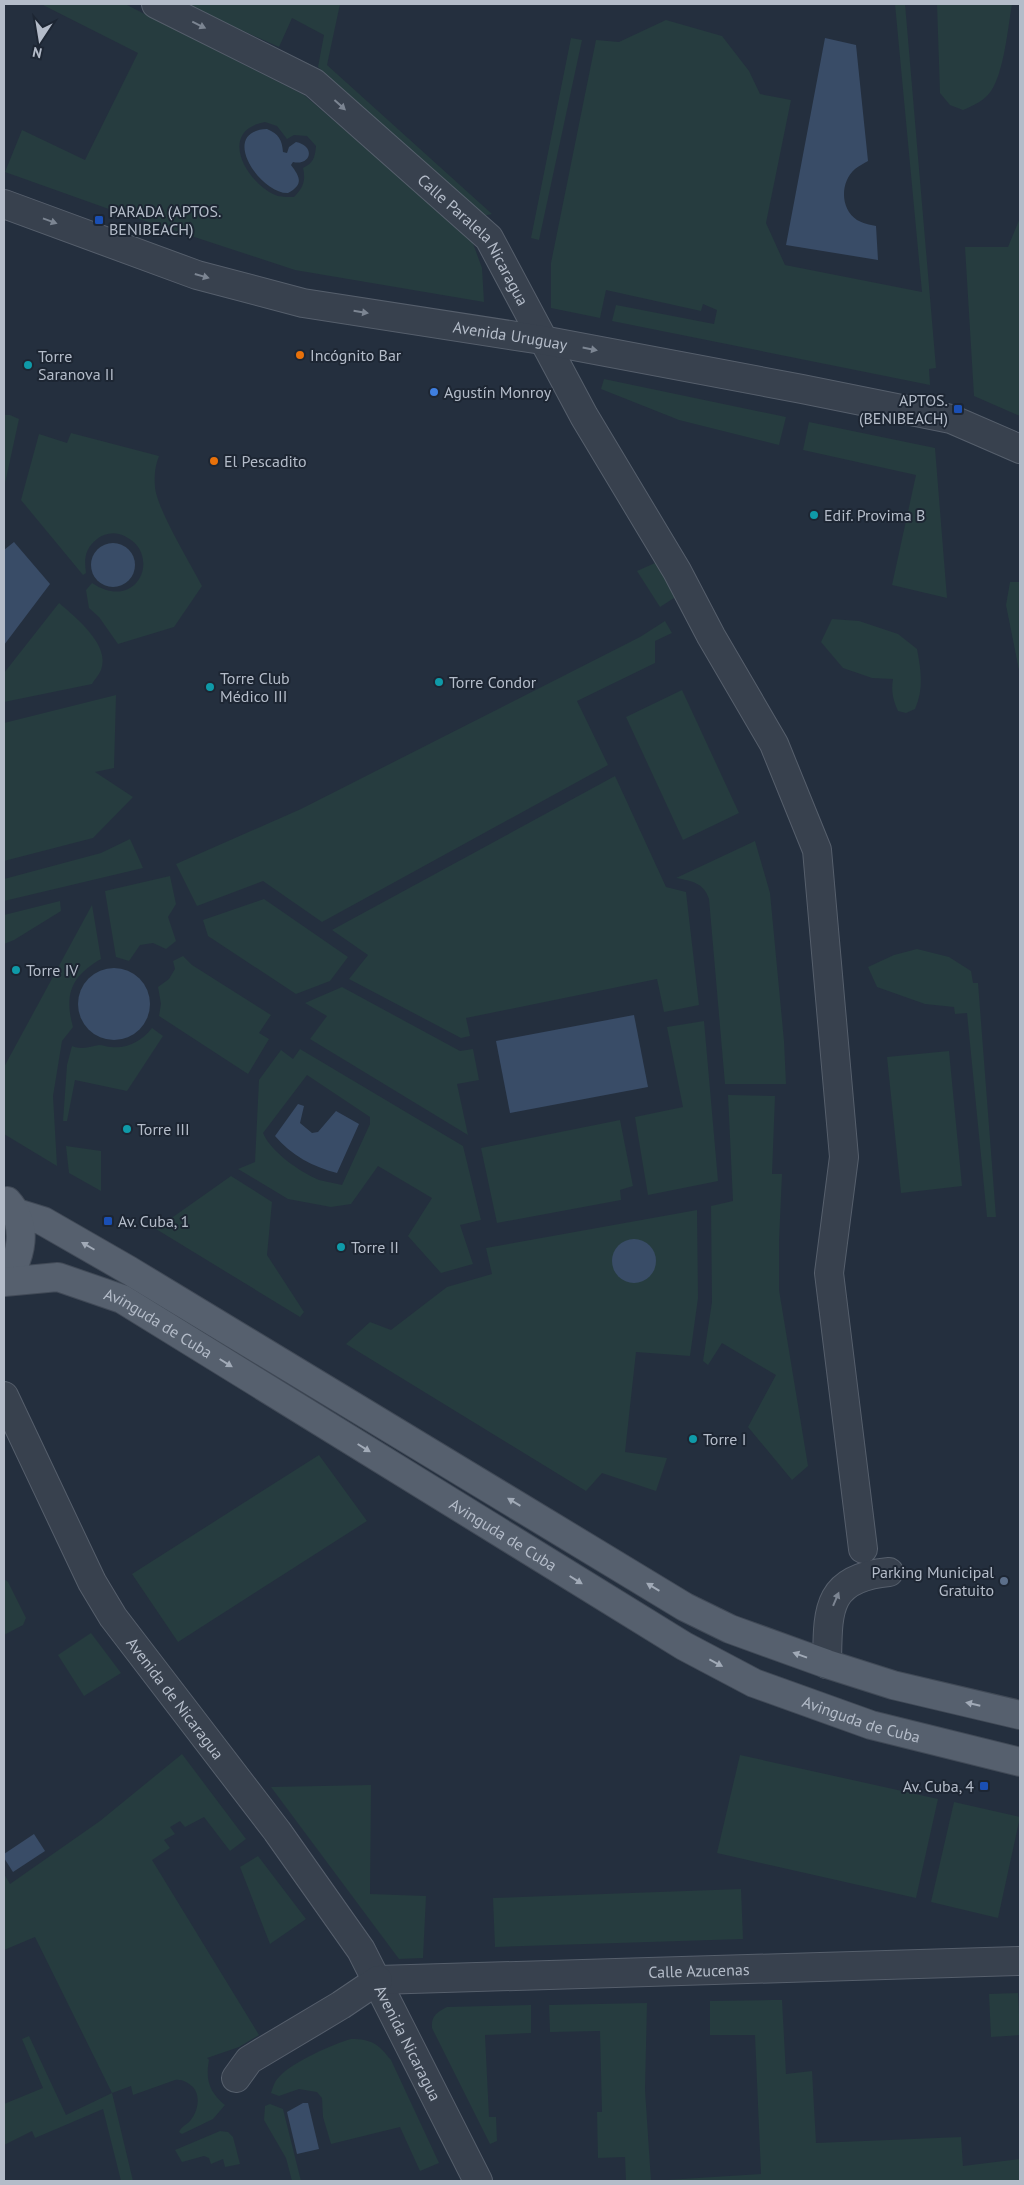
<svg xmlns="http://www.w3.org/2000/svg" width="1024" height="2185" viewBox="0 0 1024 2185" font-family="'PT Sans',sans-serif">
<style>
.green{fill:#263c3f;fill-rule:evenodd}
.water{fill:#394c67}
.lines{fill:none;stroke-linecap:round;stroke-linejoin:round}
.minor-casing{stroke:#565f6c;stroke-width:30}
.major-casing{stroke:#414a57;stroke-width:30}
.minor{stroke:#38414e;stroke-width:28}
.major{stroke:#56606e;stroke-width:28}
.oneway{fill:#7c8592}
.oneway2{fill:#a1aab7}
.transit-dot{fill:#1a4fb4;stroke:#1d2633;stroke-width:2}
.food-dot{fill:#e8710a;stroke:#1d2633;stroke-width:2}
.culture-dot{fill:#0f9aa8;stroke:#1d2633;stroke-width:2}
.shop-dot{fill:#3f7fe0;stroke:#1d2633;stroke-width:2}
.service-dot{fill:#5c6f8a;stroke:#1d2633;stroke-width:2}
.labels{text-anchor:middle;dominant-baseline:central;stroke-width:4;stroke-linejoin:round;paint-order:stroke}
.poi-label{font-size:16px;fill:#b4bcc9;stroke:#1d2633;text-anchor:start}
.street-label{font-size:16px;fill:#b4bcc9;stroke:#1d2633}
</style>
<rect width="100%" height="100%" fill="#242f3e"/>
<!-- green -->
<g class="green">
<path d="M41,4H125L304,95L471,238L482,268L484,302L295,270L106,208L5,172L22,130L85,160L138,53ZM265,122L277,126L287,139L294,135L307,136L316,146C315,158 313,163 303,168C306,181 303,188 294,197C289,197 283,197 278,196C247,185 216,131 265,122Z"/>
<path d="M183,4H340L327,65L492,214L483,216L318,67L324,35L292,18L279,47Z"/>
<path d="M895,4H905L936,368L929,369L930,385L612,321L616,305L714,324L717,310L703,304L701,311L606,290L600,318L551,308V263L596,40L619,42L666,20L722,36L749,71L760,94L791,100L766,223L785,265L922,292Z"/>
<path d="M937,4H1012C1008,27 1004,72 991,91C985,100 973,106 963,110L950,105L940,93Z"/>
<path d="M571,38L582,40L539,240L531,238Z"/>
<path d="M1020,218V416L974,396L965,247H1008Z"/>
<path d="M604,379L786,417L779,445L679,420L601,389Z"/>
<path d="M4,415H10L19,419L4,488Z"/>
<path d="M809,422L935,448L947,598L892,585L916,475L803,450Z"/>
<path d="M71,433L159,456C155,466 154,476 155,487C157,509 190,563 202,586L174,627L118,644L99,617L89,608L86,590L92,583C140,615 165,548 119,534C112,532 103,534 97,539C85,549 84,558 86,573L83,575L21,500L39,434L67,443Z"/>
<path d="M655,563L677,596L660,607L637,571Z"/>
<path d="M1010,582H1020V675L1006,605Z"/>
<path d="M59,603C75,617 111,645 101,670C99,675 94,680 92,684L4,702V673Z"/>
<path d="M832,619L859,621L898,634L917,649C921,670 924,689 915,709L906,713L898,711C893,700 891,691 893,679L872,678L843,668L821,642Z"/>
<path d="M665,621L672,633L655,641V663L577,701L608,765L322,922L263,881L197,906L176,864L301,809L640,637Z"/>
<path d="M682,690L739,813L683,840L626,717Z"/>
<path d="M116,695L114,768L95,772L133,797L93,838L4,861V723Z"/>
<path d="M615,776L666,887L686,892L699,1005L664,1012L657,979L466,1018L470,1036L461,1038L349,979L368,955L332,930Z"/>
<path d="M130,839L143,868L4,901V879L101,853Z"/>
<path d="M755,841L770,893L784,1041L786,1084H725L709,899C704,883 692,881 676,878Z"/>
<path d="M170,876L176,904L168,917L176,941L166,949L153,943L140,945L129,961L116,957L105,891Z"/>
<path d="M264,899L348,957L330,981L296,994L208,936L203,920Z"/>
<path d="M60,901L61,911L14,940L4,944V915Z"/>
<path d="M92,905L101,959C71,976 64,995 73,1027L62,1041L53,1096L57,1166L4,1134V1067Z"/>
<path d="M917,949L949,957L971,971L973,983H978L996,1217H987L967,1013L955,1014L954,1007L925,1004L877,987L868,967L894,955Z"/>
<path d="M183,956L192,965L271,1015L259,1033L269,1039L248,1074L159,1016L161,1004L158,987L169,979L175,969L173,961Z"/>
<path d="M342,987L460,1051L473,1049L479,1080L457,1084L468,1135L310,1039L327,1016L305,1003Z"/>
<path d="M704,1021L718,1181L648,1195L635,1117L683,1107L667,1027Z"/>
<path d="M152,1028L163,1036L127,1091L75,1080L67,1121H63L67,1065L72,1046C82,1050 88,1047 99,1045C103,1045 107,1047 111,1047C127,1049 142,1041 152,1028Z"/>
<path d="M300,1049L463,1146L481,1220L460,1225L473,1264L441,1273L408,1236L432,1198L378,1166L351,1204L331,1207L288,1199L238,1169L255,1162L259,1080L281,1050L293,1059ZM307,1075L370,1117V1124L342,1185C335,1183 326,1182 319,1180C300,1172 271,1152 263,1133Z"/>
<path d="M949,1051L962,1186L901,1193L887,1057Z"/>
<path d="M728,1095L775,1096L772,1174H782L779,1241V1290L808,1466L792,1480L748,1427L776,1375L722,1343L708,1365L703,1361L712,1302L711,1206L733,1201Z"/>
<path d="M620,1120L633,1186L620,1190L621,1200L497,1223L481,1148Z"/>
<path d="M66,1146L101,1151V1191L69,1173Z"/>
<path d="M231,1176L272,1202L267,1255L304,1312L300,1317L156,1229Z"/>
<path d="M697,1210L698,1298L690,1356L636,1352L625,1452L667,1458L656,1491L602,1473L586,1491L346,1344L370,1322L391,1330L447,1287L492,1274L486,1248Z"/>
<path d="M319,1455L367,1521L178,1642L132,1574Z"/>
<path d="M4,1579L8,1582L26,1618L23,1625L4,1635Z"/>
<path d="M91,1633L121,1673L84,1696L58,1655Z"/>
<path d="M182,1754L246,1839L230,1851L204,1817L185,1827L180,1821L170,1827L175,1834L164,1840L170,1848L152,1860L259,2035L239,2047L207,2058L209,2060C205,2080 210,2093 225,2105L213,2119L182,2134L179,2132C182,2126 186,2125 190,2121C198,2112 201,2096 193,2087C187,2082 182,2079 175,2080L133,2095L131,2086L112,2093L133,2181H121L103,2109L35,2138L32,2131L4,2145V2104L43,2088L22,2039L29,2036L66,2115L112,2093L35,1937L4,1950V1874L10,1884L100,1821Z"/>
<path d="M740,1755L938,1799L916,1898L717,1853Z"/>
<path d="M371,1785L370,1894L426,1896L423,1958L399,1959L271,1787Z"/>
<path d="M954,1802L1020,1817L998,1918L931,1902Z"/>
<path d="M258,1856L306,1919L270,1944L240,1867Z"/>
<path d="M741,1889L743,1939L495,1947L493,1898Z"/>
<path d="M1018,1993L1020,2035L991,2037L989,1994Z"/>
<path d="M772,2000H782L786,2074L812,2071L816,2143L961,2137L963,2166L1020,2159V2181H626L625,2157L598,2158L597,2112H602L600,2031L550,2032L549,2005L647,2003L645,2090L651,2181L761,2174L755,2035H710V2001Z"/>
<path d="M531,2005V2033L485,2035L489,2117H496L497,2141L490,2144L432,2028C431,2016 437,2012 447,2007Z"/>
<path d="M351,2039C372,2039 378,2044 391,2060L439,2163L420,2171L400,2127L331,2144L323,2117L322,2098L317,2092L299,2089L279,2096L271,2093C273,2087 275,2080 280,2076C293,2062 333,2044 351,2039Z"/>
<path d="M270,2104L283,2109L301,2181H292L286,2158L264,2120L265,2106Z"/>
<path d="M220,2131L228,2132L233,2137L240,2164L225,2167L223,2159L211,2164L209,2158L204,2156L182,2162L175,2150Z"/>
</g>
<!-- water -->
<g class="water">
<path d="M825,38L856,45L868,161C864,163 859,166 855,169C840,182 840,209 857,220C862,223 870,225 876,226L878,260L786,245Z"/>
<path d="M267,129C279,134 282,140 283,152L287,153L289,147L296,142C316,146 311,166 293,162L291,165C300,177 304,184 288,193C260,194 218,131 267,129Z"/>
<path d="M14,542L50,584L4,645V550Z"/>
<circle cx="113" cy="565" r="22"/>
<circle cx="114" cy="1004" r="36"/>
<path d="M634,1015L648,1087L510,1113L496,1041Z"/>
<path d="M298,1104L304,1106L300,1123L312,1133L318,1132L336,1111L359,1124L337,1173C313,1167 291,1155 275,1136Z"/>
<circle cx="634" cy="1261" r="22"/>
<path d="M34,1834L45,1851L13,1872L4,1858V1854Z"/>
<path d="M303,2103H308L319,2149L297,2154L287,2112Z"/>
</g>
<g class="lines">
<!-- minor casing -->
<g class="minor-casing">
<g id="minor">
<path id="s1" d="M156,4L314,83L489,238L584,416L677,571L711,636L774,744L817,850L844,1157L829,1273L863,1549"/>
<path id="s2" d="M4,204L197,275L303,303L542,340L802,389L951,419L1020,449"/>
<path id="s3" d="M4,1396L92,1582L113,1617L277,1831L361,1950L478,2181"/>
<path d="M827,1664C828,1611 825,1578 889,1572"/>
<path id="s4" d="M378,1980L1020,1961"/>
<path d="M236,2078L249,2060L341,2005L378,1980"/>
</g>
</g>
<!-- major casing -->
<g class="major-casing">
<g id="major">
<path d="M14,1212L43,1221L130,1271L685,1607L730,1629L827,1664L893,1685L1020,1715"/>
<path d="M4,1281C22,1258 29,1225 7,1201"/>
<path id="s5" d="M4,1282L58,1277L122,1299L684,1646L754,1683L871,1725L1020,1762"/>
</g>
</g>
<!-- minor -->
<use href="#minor" class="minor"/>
<!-- major -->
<use href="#major" class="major"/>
</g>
<!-- one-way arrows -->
<defs><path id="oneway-solid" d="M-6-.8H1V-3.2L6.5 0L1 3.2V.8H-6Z" transform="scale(1.25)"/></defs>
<g class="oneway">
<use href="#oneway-solid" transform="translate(199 25) rotate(26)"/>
<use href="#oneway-solid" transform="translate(340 105) rotate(42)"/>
<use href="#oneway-solid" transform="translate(50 221) rotate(20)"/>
<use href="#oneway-solid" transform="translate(202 276) rotate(16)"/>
<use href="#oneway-solid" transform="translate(361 312) rotate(9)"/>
<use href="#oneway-solid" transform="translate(590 349) rotate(11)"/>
<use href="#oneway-solid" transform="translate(836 1599) rotate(-67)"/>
</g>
<g class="oneway2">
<use href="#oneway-solid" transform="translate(88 1246) rotate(-150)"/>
<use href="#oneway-solid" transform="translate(226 1363) rotate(32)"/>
<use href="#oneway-solid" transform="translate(364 1448) rotate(32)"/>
<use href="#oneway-solid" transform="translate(514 1502) rotate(-149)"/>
<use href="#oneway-solid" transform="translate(576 1580) rotate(32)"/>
<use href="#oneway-solid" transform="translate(653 1587) rotate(-149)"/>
<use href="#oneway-solid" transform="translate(800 1655) rotate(-160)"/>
<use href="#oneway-solid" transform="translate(716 1663) rotate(28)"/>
<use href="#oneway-solid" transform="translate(973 1704) rotate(-167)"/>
</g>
<!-- markers -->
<g class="transit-dot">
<rect x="94" y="215" width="10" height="10" rx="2.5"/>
<rect x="953" y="404" width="10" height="10" rx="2.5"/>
<rect x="103" y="1216" width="10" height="10" rx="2.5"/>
<rect x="979" y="1781" width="10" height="10" rx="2.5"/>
</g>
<g class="food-dot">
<circle cx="300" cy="355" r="5"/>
<circle cx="214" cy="461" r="5"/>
</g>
<g class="culture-dot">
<circle cx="28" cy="365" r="5"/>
<circle cx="814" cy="515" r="5"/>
<circle cx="439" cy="682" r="5"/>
<circle cx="210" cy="687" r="5"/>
<circle cx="16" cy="970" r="5"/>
<circle cx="127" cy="1129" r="5"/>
<circle cx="341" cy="1247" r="5"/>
<circle cx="693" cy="1439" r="5"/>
</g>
<circle class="shop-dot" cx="434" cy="392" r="5"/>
<circle class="service-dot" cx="1004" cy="1581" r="5"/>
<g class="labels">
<!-- poi labels -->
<g class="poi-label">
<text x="109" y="211">PARADA (APTOS.<tspan x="109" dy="18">BENIBEACH)</tspan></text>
<text x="310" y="355">Incógnito Bar</text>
<text x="38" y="356">Torre<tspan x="38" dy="18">Saranova II</tspan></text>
<text x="444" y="392">Agustín Monroy</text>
<text x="948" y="400" text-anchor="end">APTOS.<tspan x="948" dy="18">(BENIBEACH)</tspan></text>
<text x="224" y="461">El Pescadito</text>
<text x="824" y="515">Edif. Provima B</text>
<text x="220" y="678">Torre Club<tspan x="220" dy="18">Médico III</tspan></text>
<text x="449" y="682">Torre Condor</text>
<text x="26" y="970">Torre IV</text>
<text x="137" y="1129">Torre III</text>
<text x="118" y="1221">Av. Cuba, 1</text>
<text x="351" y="1247">Torre II</text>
<text x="703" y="1439">Torre I</text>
<text x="994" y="1572" text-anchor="end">Parking Municipal<tspan x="994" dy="18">Gratuito</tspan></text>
<text x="974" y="1786" text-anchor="end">Av. Cuba, 4</text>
</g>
<!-- street labels -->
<g class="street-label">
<text stroke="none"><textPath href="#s1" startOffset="402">Calle Paralela Nicaragua</textPath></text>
<text stroke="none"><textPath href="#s2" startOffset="525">Avenida Uruguay</textPath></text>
<text stroke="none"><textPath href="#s5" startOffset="165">Avinguda de Cuba</textPath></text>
<text stroke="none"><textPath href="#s5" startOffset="570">Avinguda de Cuba</textPath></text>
<text stroke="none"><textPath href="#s3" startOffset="349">Avenida de Nicaragua</textPath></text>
<text stroke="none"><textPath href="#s5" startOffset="975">Avinguda de Cuba</textPath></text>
<text stroke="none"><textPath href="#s4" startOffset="321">Calle Azucenas</textPath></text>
<text stroke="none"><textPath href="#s3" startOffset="766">Avenida Nicaragua</textPath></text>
</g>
</g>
<!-- border -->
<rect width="1024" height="2185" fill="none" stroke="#b4bcc9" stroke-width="10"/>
<!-- north arrow -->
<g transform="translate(40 40) rotate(192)" stroke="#1d2633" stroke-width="4" paint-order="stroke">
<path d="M0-4L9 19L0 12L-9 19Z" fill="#b4bcc9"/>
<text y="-8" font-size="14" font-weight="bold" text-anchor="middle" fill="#b4bcc9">N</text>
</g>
</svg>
